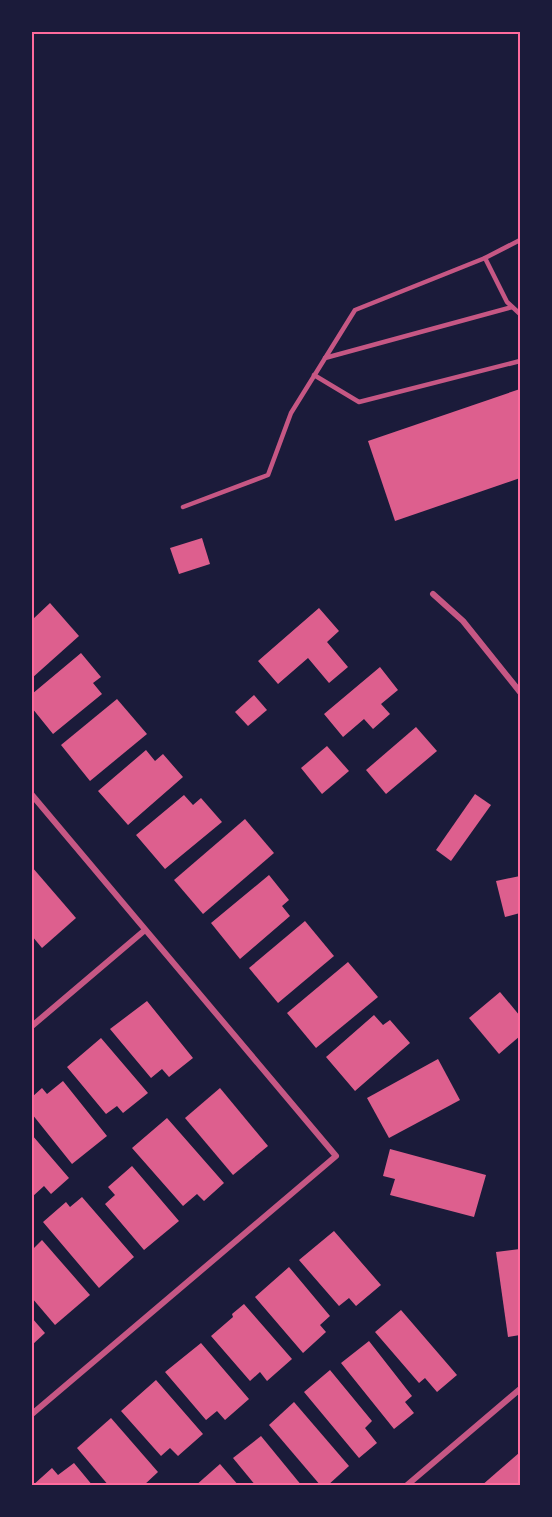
<svg xmlns="http://www.w3.org/2000/svg" width="552" height="1517" viewBox="0 0 552 1517" font-family="'Fira Sans',sans-serif">
<style>
.building{fill:#dd5f8e}
.lines{fill:none;stroke-linecap:round;stroke-linejoin:round}
.service{stroke:#c65784;stroke-width:4.5}
.minor{stroke:#c65784;stroke-width:6}
.neatline{fill:none;stroke:#ff6b9d;stroke-width:2}
</style>
<rect width="100%" height="100%" fill="#1b1b3a"/>
<!-- building -->
<g class="building">
<path d="M520,389V478L395,521L368,441Z"/>
<path d="M202,538L210,564L179,574L170,548Z"/>
<path d="M50,603L79,636L32,678V620Z"/>
<path d="M319,608L339,631L327,642L348,667L329,683L308,658L278,684L258,661Z"/>
<path d="M81,653L101,677L93,683L102,694L53,734L32,708V694Z"/>
<path d="M380,667L398,690L381,704L390,714L373,729L364,719L343,737L324,714Z"/>
<path d="M254,695L267,710L248,726L235,712Z"/>
<path d="M117,699L147,734L90,781L61,745Z"/>
<path d="M416,727L437,751L386,794L366,770Z"/>
<path d="M327,746L349,771L322,794L301,768Z"/>
<path d="M146,750L155,761L163,754L183,777L128,825L98,791Z"/>
<path d="M475,794L491,805L451,861L436,850Z"/>
<path d="M184,795L193,805L201,798L222,822L165,869L136,835Z"/>
<path d="M245,819L274,853L203,914L174,880Z"/>
<path d="M32,867L76,918L42,948L32,936Z"/>
<path d="M269,875L289,900L282,906L290,916L240,959L211,923Z"/>
<path d="M520,876V913L505,917L496,881Z"/>
<path d="M305,921L334,956L278,1003L249,968Z"/>
<path d="M348,962L378,997L316,1048L287,1013Z"/>
<path d="M500,992L520,1016V1036L499,1054L469,1018Z"/>
<path d="M147,1001L193,1058L169,1077L162,1069L151,1078L110,1029Z"/>
<path d="M374,1015L383,1025L390,1020L410,1043L355,1091L326,1057Z"/>
<path d="M101,1038L148,1093L123,1113L117,1106L106,1114L67,1067Z"/>
<path d="M438,1059L460,1100L389,1138L367,1098Z"/>
<path d="M63,1081L107,1136L72,1164L32,1114V1097L42,1088L47,1094Z"/>
<path d="M220,1088L268,1146L233,1175L185,1118Z"/>
<path d="M167,1118L224,1183L204,1201L197,1194L183,1206L132,1148Z"/>
<path d="M32,1135L69,1178L51,1194L44,1186L32,1197Z"/>
<path d="M390,1149L486,1175L474,1217L390,1195L395,1179L383,1176Z"/>
<path d="M132,1166L179,1221L144,1250L105,1204L115,1195L108,1187Z"/>
<path d="M82,1197L134,1257L99,1288L43,1222L66,1202L70,1207Z"/>
<path d="M334,1231L381,1285L356,1306L349,1298L339,1306L299,1260Z"/>
<path d="M42,1240L90,1295L55,1325L32,1298V1250Z"/>
<path d="M520,1249V1335L508,1337L496,1252Z"/>
<path d="M289,1267L330,1316L320,1325L326,1332L303,1353L255,1297Z"/>
<path d="M244,1304L292,1359L267,1381L260,1372L250,1381L211,1336L233,1317L232,1314Z"/>
<path d="M401,1310L457,1375L437,1392L425,1378L419,1383L375,1332Z"/>
<path d="M32,1318L45,1333L32,1345Z"/>
<path d="M369,1341L412,1396L405,1402L414,1413L394,1429L341,1363Z"/>
<path d="M201,1343L249,1399L225,1420L217,1411L206,1420L165,1372Z"/>
<path d="M330,1370L372,1421L365,1428L377,1443L359,1458L304,1392Z"/>
<path d="M156,1380L203,1434L178,1456L170,1448L161,1456L121,1411Z"/>
<path d="M294,1402L349,1466L327,1486H321L269,1425Z"/>
<path d="M111,1418L158,1472L143,1486H109L77,1448Z"/>
<path d="M261,1436L302,1486H256L233,1458Z"/>
<path d="M519,1453L520,1455V1486H481Z"/>
<path d="M74,1463L93,1486H32L52,1468L58,1475Z"/>
<path d="M220,1464L239,1486H195Z"/>
</g>
<g class="lines">
<!-- service -->
<g class="service">
<path d="M485,258L507,302L520,314"/>
<path d="M325,358L512,307"/>
<path d="M314,375L359,402L520,361"/>
<path d="M183,507L268,475L291,413L355,310L485,258L520,240"/>
</g>
<!-- minor -->
<g class="minor">
<path d="M433,594L463,621L520,692"/>
<path d="M32,795L336,1156L32,1414"/>
<path d="M32,1026L145,930"/>
<path d="M406,1486L520,1389"/>
</g>
</g>
<!-- border -->
<rect width="552" height="1517" fill="none" stroke="#1b1b3a" stroke-width="66"/>
<rect x="33" y="33" width="486" height="1451" class="neatline"/>
</svg>
